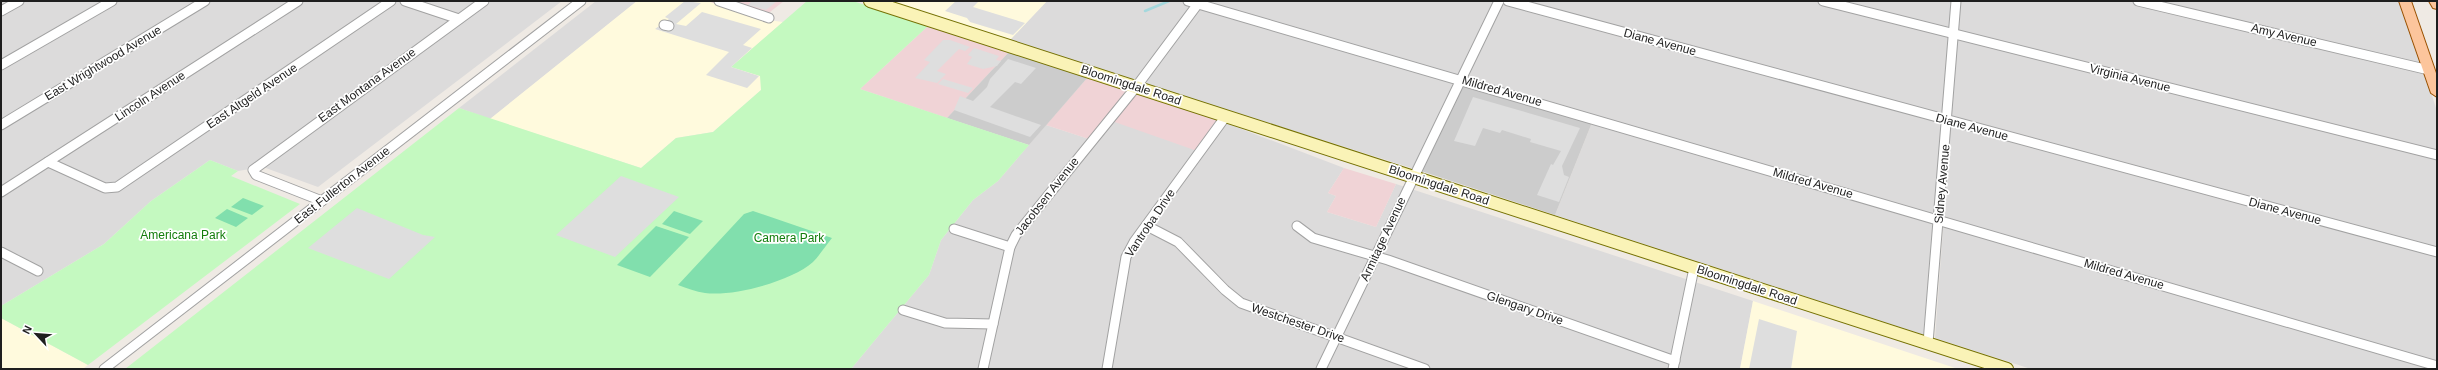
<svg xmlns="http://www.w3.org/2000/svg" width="2438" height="370" viewBox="0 0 2438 370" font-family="Helvetica,sans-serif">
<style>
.residential{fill:#dcdbdb}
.commercial{fill:#f0d3d6}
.education{fill:#fffadd}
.religious{fill:#ccc}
.park{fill:#c4f9c0}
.pitch{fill:#81dfad}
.parking{fill:#dedede}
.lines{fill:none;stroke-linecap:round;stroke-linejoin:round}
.stream{stroke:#a4d8dd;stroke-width:2.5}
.minor-casing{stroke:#a2a2a2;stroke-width:11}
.secondary-casing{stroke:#757104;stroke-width:14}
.primary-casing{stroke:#985000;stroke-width:2}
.minor{stroke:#fff;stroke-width:9}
.secondary{stroke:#faf3b7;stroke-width:12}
.primary{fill:#fcc59c;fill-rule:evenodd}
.labels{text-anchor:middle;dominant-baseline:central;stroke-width:3.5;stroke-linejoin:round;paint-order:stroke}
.street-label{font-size:12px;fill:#1e1e1e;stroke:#fff}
.park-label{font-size:12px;fill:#127d0b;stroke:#fff}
</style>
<rect width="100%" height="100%" fill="#efeae4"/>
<!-- residential -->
<g class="residential">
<path d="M1,1H562L318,187L263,167L238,171L210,160L151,201L104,244L1,306Z"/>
<path d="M596,1H637L490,119L459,108Z"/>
<path d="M1047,1H1197L1137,81L1010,40Z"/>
<path d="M1203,1H1952L1924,335L1555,215L1593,120L1421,171L1142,83Z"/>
<path d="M1960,1H2401L2437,111V369H2031L1935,338Z"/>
<path d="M1109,120L1223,122L1344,168L1328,193L1336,196L1327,212L1376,227L1396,184L1753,301L1740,369H851L929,275L941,240L973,200L998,181L1046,125L1092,140Z"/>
</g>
<!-- commercial -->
<g class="commercial">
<path d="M707,1H784L761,19Z"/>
<path d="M928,26L1009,52L947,118L860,89Z"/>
<path d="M1088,77L1132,91L1223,122L1200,152L1109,120L1092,140L1046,125Z"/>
<path d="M1344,168L1396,184L1376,227L1327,212L1336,196L1328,193Z"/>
</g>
<!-- education -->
<g class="education">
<path d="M637,1H707L761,19L783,22L731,67L761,76V90L713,132L676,138L641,168L490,119Z"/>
<path d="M888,1H1047L1010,40Z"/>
<path d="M1753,301L1958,369H1740Z"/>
<path d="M1,318L88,365L83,369H1Z"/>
</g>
<!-- religious -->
<g class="religious">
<path d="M1009,52L1088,77L1029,145L947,118Z"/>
<path d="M1465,82L1593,120L1555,215L1421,171Z"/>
</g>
<!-- park -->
<g class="park">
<path d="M807,1H853L928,26L860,89L1029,145L998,181L973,200L941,240L929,275L851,369H125L459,108L641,168L676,138L713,132L761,90L760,76L731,67Z"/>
<path d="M210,160L238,171L231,176L300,204L88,365L1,318V306L104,244L151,201Z"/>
</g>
<!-- pitch -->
<g class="pitch">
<path d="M243,198L264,206L252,215L231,207Z"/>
<path d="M227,209L248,218L236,227L215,218Z"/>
<path d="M674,211L703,221L690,234L662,224Z"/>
<path d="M753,211L832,238C826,245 820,255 813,262C792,281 733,297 705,293C696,292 687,288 678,285L744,214Z"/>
<path d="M656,226L689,237L650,277L617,265Z"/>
</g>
<!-- parking -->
<g class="parking">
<path d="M685,1L701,3L676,24L686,26L702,12L761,29L743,45L752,48L731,67L759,76L747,88L706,75L729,52L655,29L669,19L665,17Z"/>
<path d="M752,1H777L766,10L748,5Z"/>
<path d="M956,1H979L973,7L1025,23L1013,35L970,22L967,18L945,11Z"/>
<path d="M943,40H950L970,47L965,51L959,49L937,71L946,74L937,83L915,78L930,62L924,60Z"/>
<path d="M974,48L999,56L996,60L1001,61L997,66L983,69L967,64L972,57L968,55Z"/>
<path d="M1008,59L1036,68L1021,84L1015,82L990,107L1041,125L1030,137L954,110L960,96L973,101L987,87L990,79Z"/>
<path d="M943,79L973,88L968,93L938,84Z"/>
<path d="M1473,97L1580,128L1562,166L1564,175L1569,177L1559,202L1537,195L1551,164L1553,165L1561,151L1530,142L1531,139L1502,130L1500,133L1483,128L1475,146L1454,141Z"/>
<path d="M621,176L679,197L615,257L556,235Z"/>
<path d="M357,208L423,235L435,237L389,279L308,248Z"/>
<path d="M1759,319L1797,331L1791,369H1749Z"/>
</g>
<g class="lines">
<!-- stream -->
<path class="stream" d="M1145,11L1169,1"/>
<!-- minor casing -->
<g class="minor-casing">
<g id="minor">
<path d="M405,1L459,19"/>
<path d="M719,1L769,18"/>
<path d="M1188,1L2437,366"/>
<path d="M1508,1L2437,252"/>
<path d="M1823,1L2437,155"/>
<path d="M2138,1L2429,70"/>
<path d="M1,11L19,1"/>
<path d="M664,25L669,26"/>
<path d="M1,65L112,1"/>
<path d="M1,125L205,1"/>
<path d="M48,162L105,188L117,187L391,1"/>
<path d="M1,192L298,1"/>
<path d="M322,201L256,175L253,170L484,1"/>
<path d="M1147,226L1178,242L1225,290L1241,303L1425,369"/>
<path d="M1297,226L1313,238L1388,260L1675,361"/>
<path d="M954,229L1010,247"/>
<path d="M1,252L38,271"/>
<path d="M903,310L945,323L993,324"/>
<path d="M1928,343L1956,1"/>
<path d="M104,369L581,1"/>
<path d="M983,369L1010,247L1016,235L1136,87L1200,1"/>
<path d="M1107,369L1126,257L1134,242L1226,116"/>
<path d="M1321,369L1499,1"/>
<path d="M1673,369L1694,268"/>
</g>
</g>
<!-- secondary casing -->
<g class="secondary-casing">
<path id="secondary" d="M870,1L2007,369"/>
</g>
<!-- primary casing -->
<g class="primary-casing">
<g id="primary">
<path d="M2399,1H2411L2437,76V97L2431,93Z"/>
<path d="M2429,1H2437V9L2433,8Z"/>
</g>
</g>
<!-- minor -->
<use href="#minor" class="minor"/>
<!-- secondary -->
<use href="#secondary" class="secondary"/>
<!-- primary -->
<use href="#primary" class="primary"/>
</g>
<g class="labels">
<!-- street labels -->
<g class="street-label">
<text transform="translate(2284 35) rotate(13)">Amy Avenue</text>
<text transform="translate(1660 42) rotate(15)">Diane Avenue</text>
<text transform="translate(103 63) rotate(-31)">East Wrightwood Avenue</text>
<text transform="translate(2130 78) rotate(14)">Virginia Avenue</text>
<text transform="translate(367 85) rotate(-36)">East Montana Avenue</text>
<text transform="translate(1131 85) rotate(18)">Bloomingdale Road</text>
<text transform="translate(1502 91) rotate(16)">Mildred Avenue</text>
<text transform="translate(150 96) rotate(-33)">Lincoln Avenue</text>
<text transform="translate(252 96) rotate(-34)">East Altgeld Avenue</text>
<text transform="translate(1972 127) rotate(15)">Diane Avenue</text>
<text transform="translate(1813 183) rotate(16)">Mildred Avenue</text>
<text transform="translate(1942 184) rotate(-85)">Sidney Avenue</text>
<text transform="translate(342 185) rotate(-38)">East Fullerton Avenue</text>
<text transform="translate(1439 185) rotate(18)">Bloomingdale Road</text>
<text transform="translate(1047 196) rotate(-52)">Jacobsen Avenue</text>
<text transform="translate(2285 211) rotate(15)">Diane Avenue</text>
<text transform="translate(1150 223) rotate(-56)">Vantroba Drive</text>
<text transform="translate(1383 239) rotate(-65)">Armitage Avenue</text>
<text transform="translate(2124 274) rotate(16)">Mildred Avenue</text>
<text transform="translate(1747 285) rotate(18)">Bloomingdale Road</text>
<text transform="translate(1525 308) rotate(19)">Glengary Drive</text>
<text transform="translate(1298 323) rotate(19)">Westchester Drive</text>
</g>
<!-- park labels -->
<g class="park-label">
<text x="183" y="235">Americana Park</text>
<text x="789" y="238">Camera Park</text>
</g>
</g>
<!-- border -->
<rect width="2438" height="370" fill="none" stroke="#1e1e1e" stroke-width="4"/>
<!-- north arrow -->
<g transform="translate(36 334) rotate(296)" stroke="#ffffff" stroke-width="3" paint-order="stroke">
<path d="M0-3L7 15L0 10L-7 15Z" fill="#1e1e1e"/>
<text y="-6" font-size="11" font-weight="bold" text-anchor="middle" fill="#1e1e1e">N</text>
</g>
</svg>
